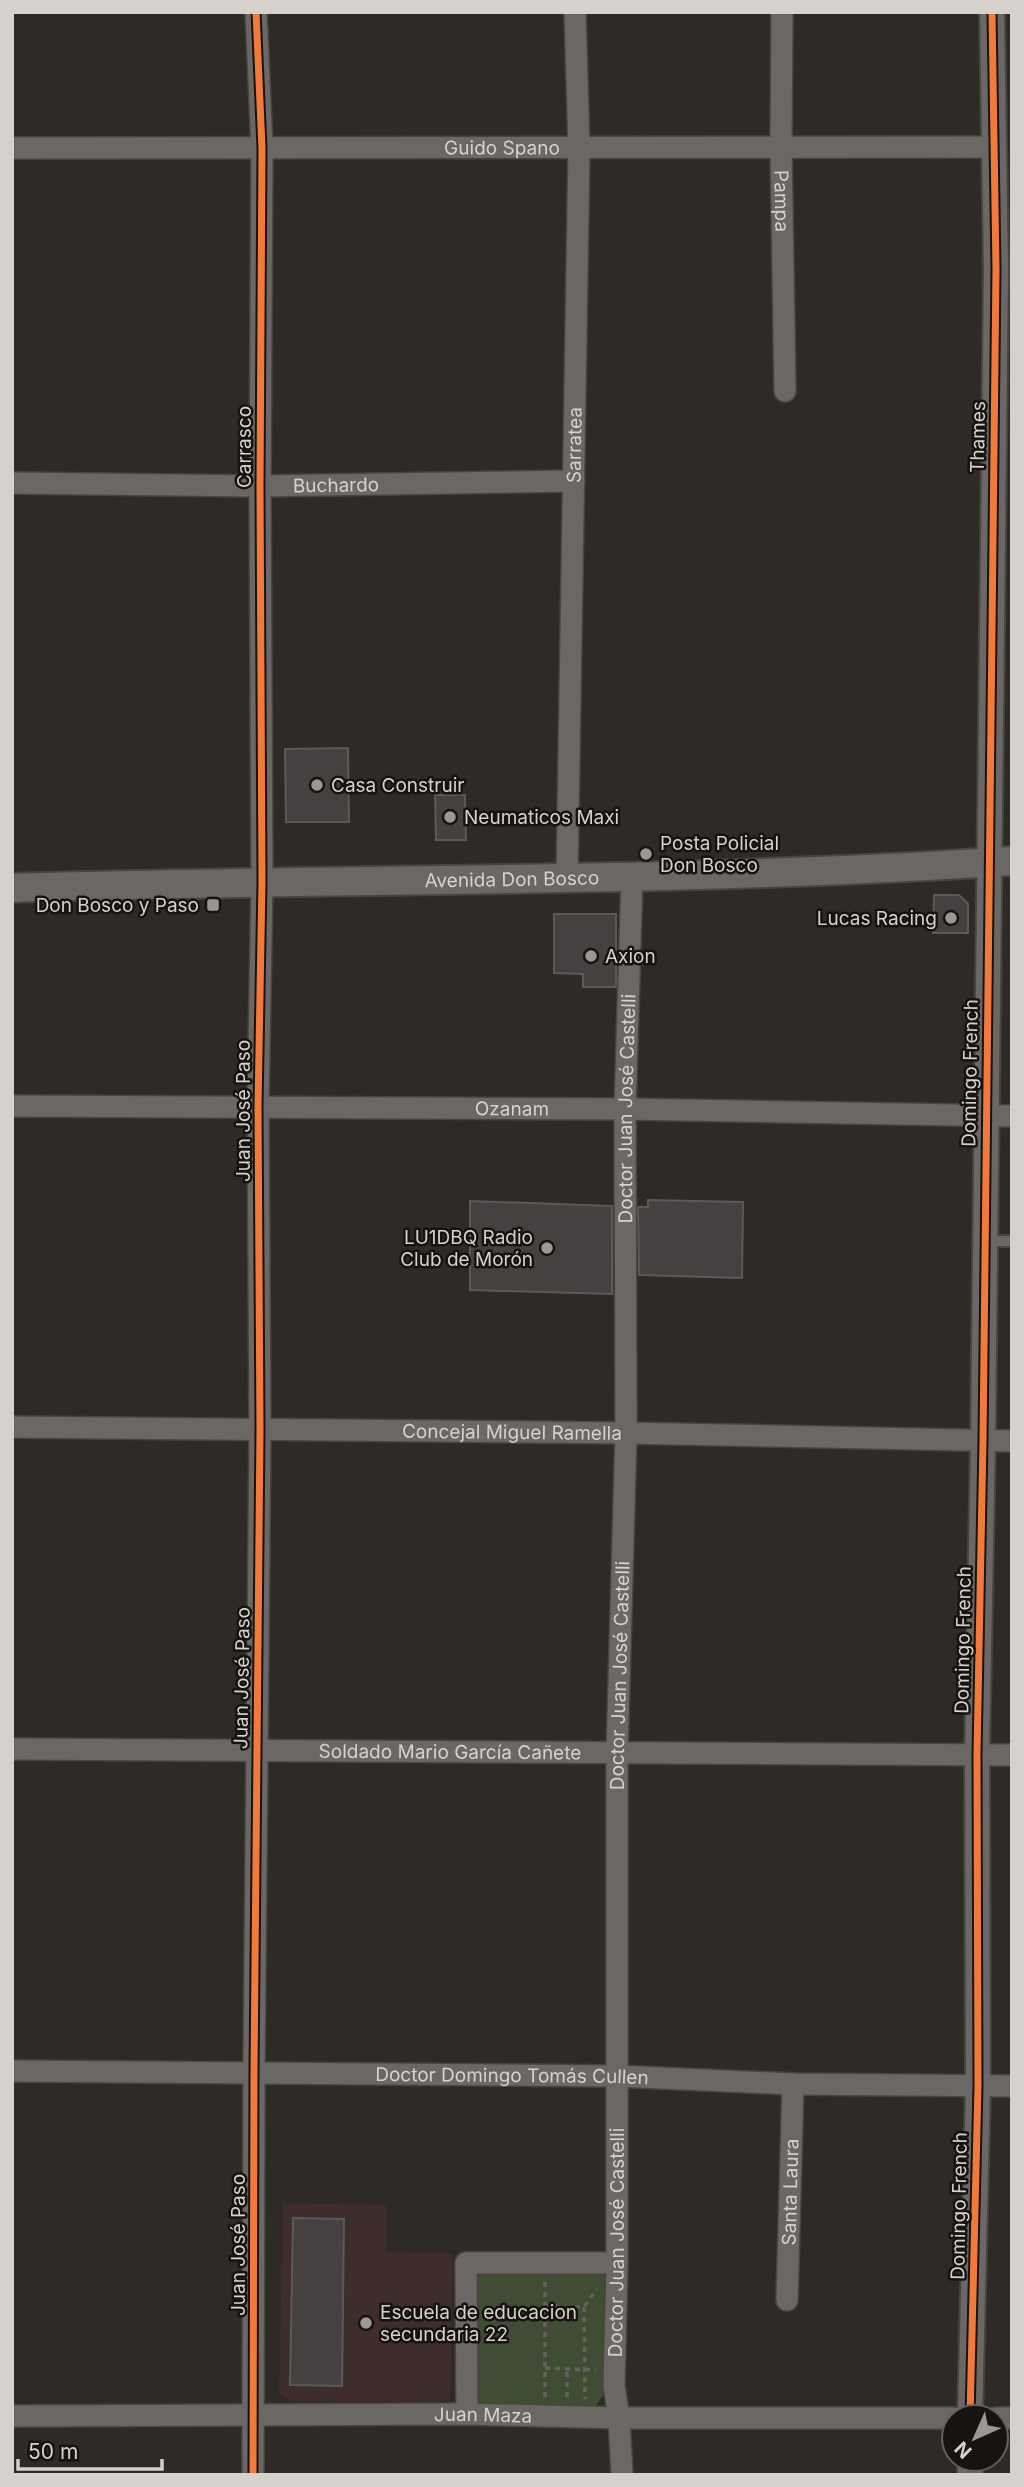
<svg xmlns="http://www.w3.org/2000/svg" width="1024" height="2487" viewBox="0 0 1024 2487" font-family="Inter,sans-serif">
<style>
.education{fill:#3e2d2a}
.green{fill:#3e4d33}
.building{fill:#444140;stroke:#5c595a;stroke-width:2}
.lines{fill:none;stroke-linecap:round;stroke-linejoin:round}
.service-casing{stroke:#484541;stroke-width:14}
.minor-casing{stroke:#484541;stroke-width:24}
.tertiary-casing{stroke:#484541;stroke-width:28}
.secondary-casing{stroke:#484541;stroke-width:32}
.path{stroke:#64615e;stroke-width:3.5;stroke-dasharray:5 5;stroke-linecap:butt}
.service{stroke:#6a6765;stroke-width:10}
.minor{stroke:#6a6765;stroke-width:21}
.tertiary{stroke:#6a6765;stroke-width:24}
.secondary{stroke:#6a6765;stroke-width:28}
.cycleway-casing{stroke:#161310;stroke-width:11}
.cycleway{stroke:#f17a3a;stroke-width:7}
.poi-dot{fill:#9b9793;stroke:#161310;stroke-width:2.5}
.labels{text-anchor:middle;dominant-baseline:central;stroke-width:5;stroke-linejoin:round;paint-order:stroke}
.street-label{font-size:19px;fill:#d6d1cd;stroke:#161310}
.poi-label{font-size:19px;fill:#d6d1cd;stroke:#161310;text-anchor:start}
</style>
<rect width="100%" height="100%" fill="#2e2a26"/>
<!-- education -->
<path class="education" d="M283,2203L386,2205V2252L453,2254L450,2401H290L279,2393Z"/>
<!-- green -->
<path class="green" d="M475,2271L605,2274L603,2395L596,2406L473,2404Z"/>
<!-- building -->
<g class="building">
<path d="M348,748L349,822H286L285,749Z"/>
<path d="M435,795H465L466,840H436Z"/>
<path d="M934,895H959L968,904V933H933Z"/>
<path d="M554,914H616V987H583V974L554,973Z"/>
<path d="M648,1200L743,1202L742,1278L639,1275L638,1207H648Z"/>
<path d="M470,1201L612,1206V1294L470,1290Z"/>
<path d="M293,2218L344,2219L342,2386L290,2385Z"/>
</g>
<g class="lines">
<!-- service casing -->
<g class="service-casing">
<path id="service" d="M984,1241H1012"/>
</g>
<!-- minor casing -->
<g class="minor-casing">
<g id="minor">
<path id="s1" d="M782,12L781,147L785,391"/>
<path id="s2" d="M12,148L992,147"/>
<path id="s3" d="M12,483L260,486L574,481"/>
<path id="s4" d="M567,879L579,148L575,12"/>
<path id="s5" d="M12,1106L625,1109L1012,1116"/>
<path id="s6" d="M12,1427L626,1433L1012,1441"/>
<path id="s7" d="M12,1749L1012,1755"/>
<path id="s8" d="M12,2071L616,2076L793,2084L1012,2086"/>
<path id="s9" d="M787,2300L793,2084"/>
<path d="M467,2414L466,2263H617"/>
<path id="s10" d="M12,2416L467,2414L619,2418H954"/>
<path d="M996,2418H1012"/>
<path d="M253,2475L254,2072L260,1430L258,1106L262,882L260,486L262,148L256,12"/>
<path id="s11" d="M622,2475L619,2418L614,2386L617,2263V1753L626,1433L625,1109L632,878"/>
</g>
</g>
<!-- tertiary casing -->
<g class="tertiary-casing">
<g id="tertiary">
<path d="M970,2417L978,2086L977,1754L983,1441L996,269L992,12"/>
<path d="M970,2459V2475"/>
</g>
</g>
<!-- secondary casing -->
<g class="secondary-casing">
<g id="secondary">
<path id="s12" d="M12,888C345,878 679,883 1012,861"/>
</g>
</g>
<!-- path -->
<g class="path">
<path d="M545,2282V2397"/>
<path d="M545,2306L584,2307L597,2289"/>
<path d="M584,2307L585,2399"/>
<path d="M545,2368L596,2370"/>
<path d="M567,2397V2370"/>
</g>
<!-- service -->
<use href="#service" class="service"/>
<!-- minor -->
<use href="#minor" class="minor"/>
<!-- tertiary -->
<use href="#tertiary" class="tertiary"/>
<!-- secondary -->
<use href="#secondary" class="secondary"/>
<!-- cycleway casing -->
<g class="cycleway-casing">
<g id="cycleway">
<path d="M970,2417L978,2086L977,1754L983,1441L996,269L992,12"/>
<path d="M253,2475L254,2072L260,1430L258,1106L262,882L260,486L262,148L256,12"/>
</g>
</g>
<!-- cycleway -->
<use href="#cycleway" class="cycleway"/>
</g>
<!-- markers -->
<g class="poi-dot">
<circle cx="317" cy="785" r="7"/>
<circle cx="450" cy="817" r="7"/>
<circle cx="646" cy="854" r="7"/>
<rect x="206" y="898" width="14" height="14" rx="3.5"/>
<circle cx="951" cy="918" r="7"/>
<circle cx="591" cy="956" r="7"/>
<circle cx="547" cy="1248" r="7"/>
<circle cx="366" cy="2323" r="7"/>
</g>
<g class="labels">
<!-- street labels -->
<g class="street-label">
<text stroke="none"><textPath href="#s2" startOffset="490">Guido Spano</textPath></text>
<text stroke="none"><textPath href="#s1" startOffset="189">Pampa</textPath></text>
<text transform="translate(978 437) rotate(-89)">Thames</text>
<text stroke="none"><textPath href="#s4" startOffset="434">Sarratea</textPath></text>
<text transform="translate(244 447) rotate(-90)">Carrasco</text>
<text stroke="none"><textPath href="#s3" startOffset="324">Buchardo</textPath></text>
<text stroke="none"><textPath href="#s12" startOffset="500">Avenida Don Bosco</textPath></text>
<text transform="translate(970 1073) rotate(-89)">Domingo French</text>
<text stroke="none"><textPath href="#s5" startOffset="500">Ozanam</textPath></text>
<text stroke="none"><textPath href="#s11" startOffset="1367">Doctor Juan José Castelli</textPath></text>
<text transform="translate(243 1111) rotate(-90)">Juan José Paso</text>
<text stroke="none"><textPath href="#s6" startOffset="500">Concejal Miguel Ramella</textPath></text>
<text transform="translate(963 1640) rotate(-89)">Domingo French</text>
<text stroke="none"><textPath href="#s11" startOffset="800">Doctor Juan José Castelli</textPath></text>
<text transform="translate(242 1678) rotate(-89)">Juan José Paso</text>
<text stroke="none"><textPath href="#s7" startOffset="438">Soldado Mario García Cañete</textPath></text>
<text stroke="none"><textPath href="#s8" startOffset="500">Doctor Domingo Tomás Cullen</textPath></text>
<text stroke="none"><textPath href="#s9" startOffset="108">Santa Laura</textPath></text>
<text transform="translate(959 2206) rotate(-89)">Domingo French</text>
<text stroke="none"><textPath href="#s11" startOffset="233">Doctor Juan José Castelli</textPath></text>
<text transform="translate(238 2245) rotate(-90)">Juan José Paso</text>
<text stroke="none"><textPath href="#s10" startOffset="471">Juan Maza</textPath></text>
</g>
<!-- poi labels -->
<g class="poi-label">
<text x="331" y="785">Casa Construir</text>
<text x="464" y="817">Neumaticos Maxi</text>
<text x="660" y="843">Posta Policial<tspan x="660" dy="22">Don Bosco</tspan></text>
<text x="199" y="905" text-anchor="end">Don Bosco y Paso</text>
<text x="937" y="918" text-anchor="end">Lucas Racing</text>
<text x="605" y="956">Axion</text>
<text x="533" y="1237" text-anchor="end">LU1DBQ Radio<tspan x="533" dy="22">Club de Morón</tspan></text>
<text x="380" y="2312">Escuela de educacion<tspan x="380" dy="22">secundaria 22</tspan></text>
</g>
</g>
<!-- border -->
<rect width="1024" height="2487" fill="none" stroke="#d6d1cd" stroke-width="28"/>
<!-- north arrow -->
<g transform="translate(975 2438) rotate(225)"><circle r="33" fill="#161310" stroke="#635f5c" stroke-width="2"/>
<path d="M0-5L12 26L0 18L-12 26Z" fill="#9b9793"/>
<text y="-10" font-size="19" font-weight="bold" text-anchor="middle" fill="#d6d1cd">N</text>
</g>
<!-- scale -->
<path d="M18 2459v10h144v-10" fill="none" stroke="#d6d1cd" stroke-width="3.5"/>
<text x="28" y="2459" font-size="21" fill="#d6d1cd" stroke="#161310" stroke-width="5" paint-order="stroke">50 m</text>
</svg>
